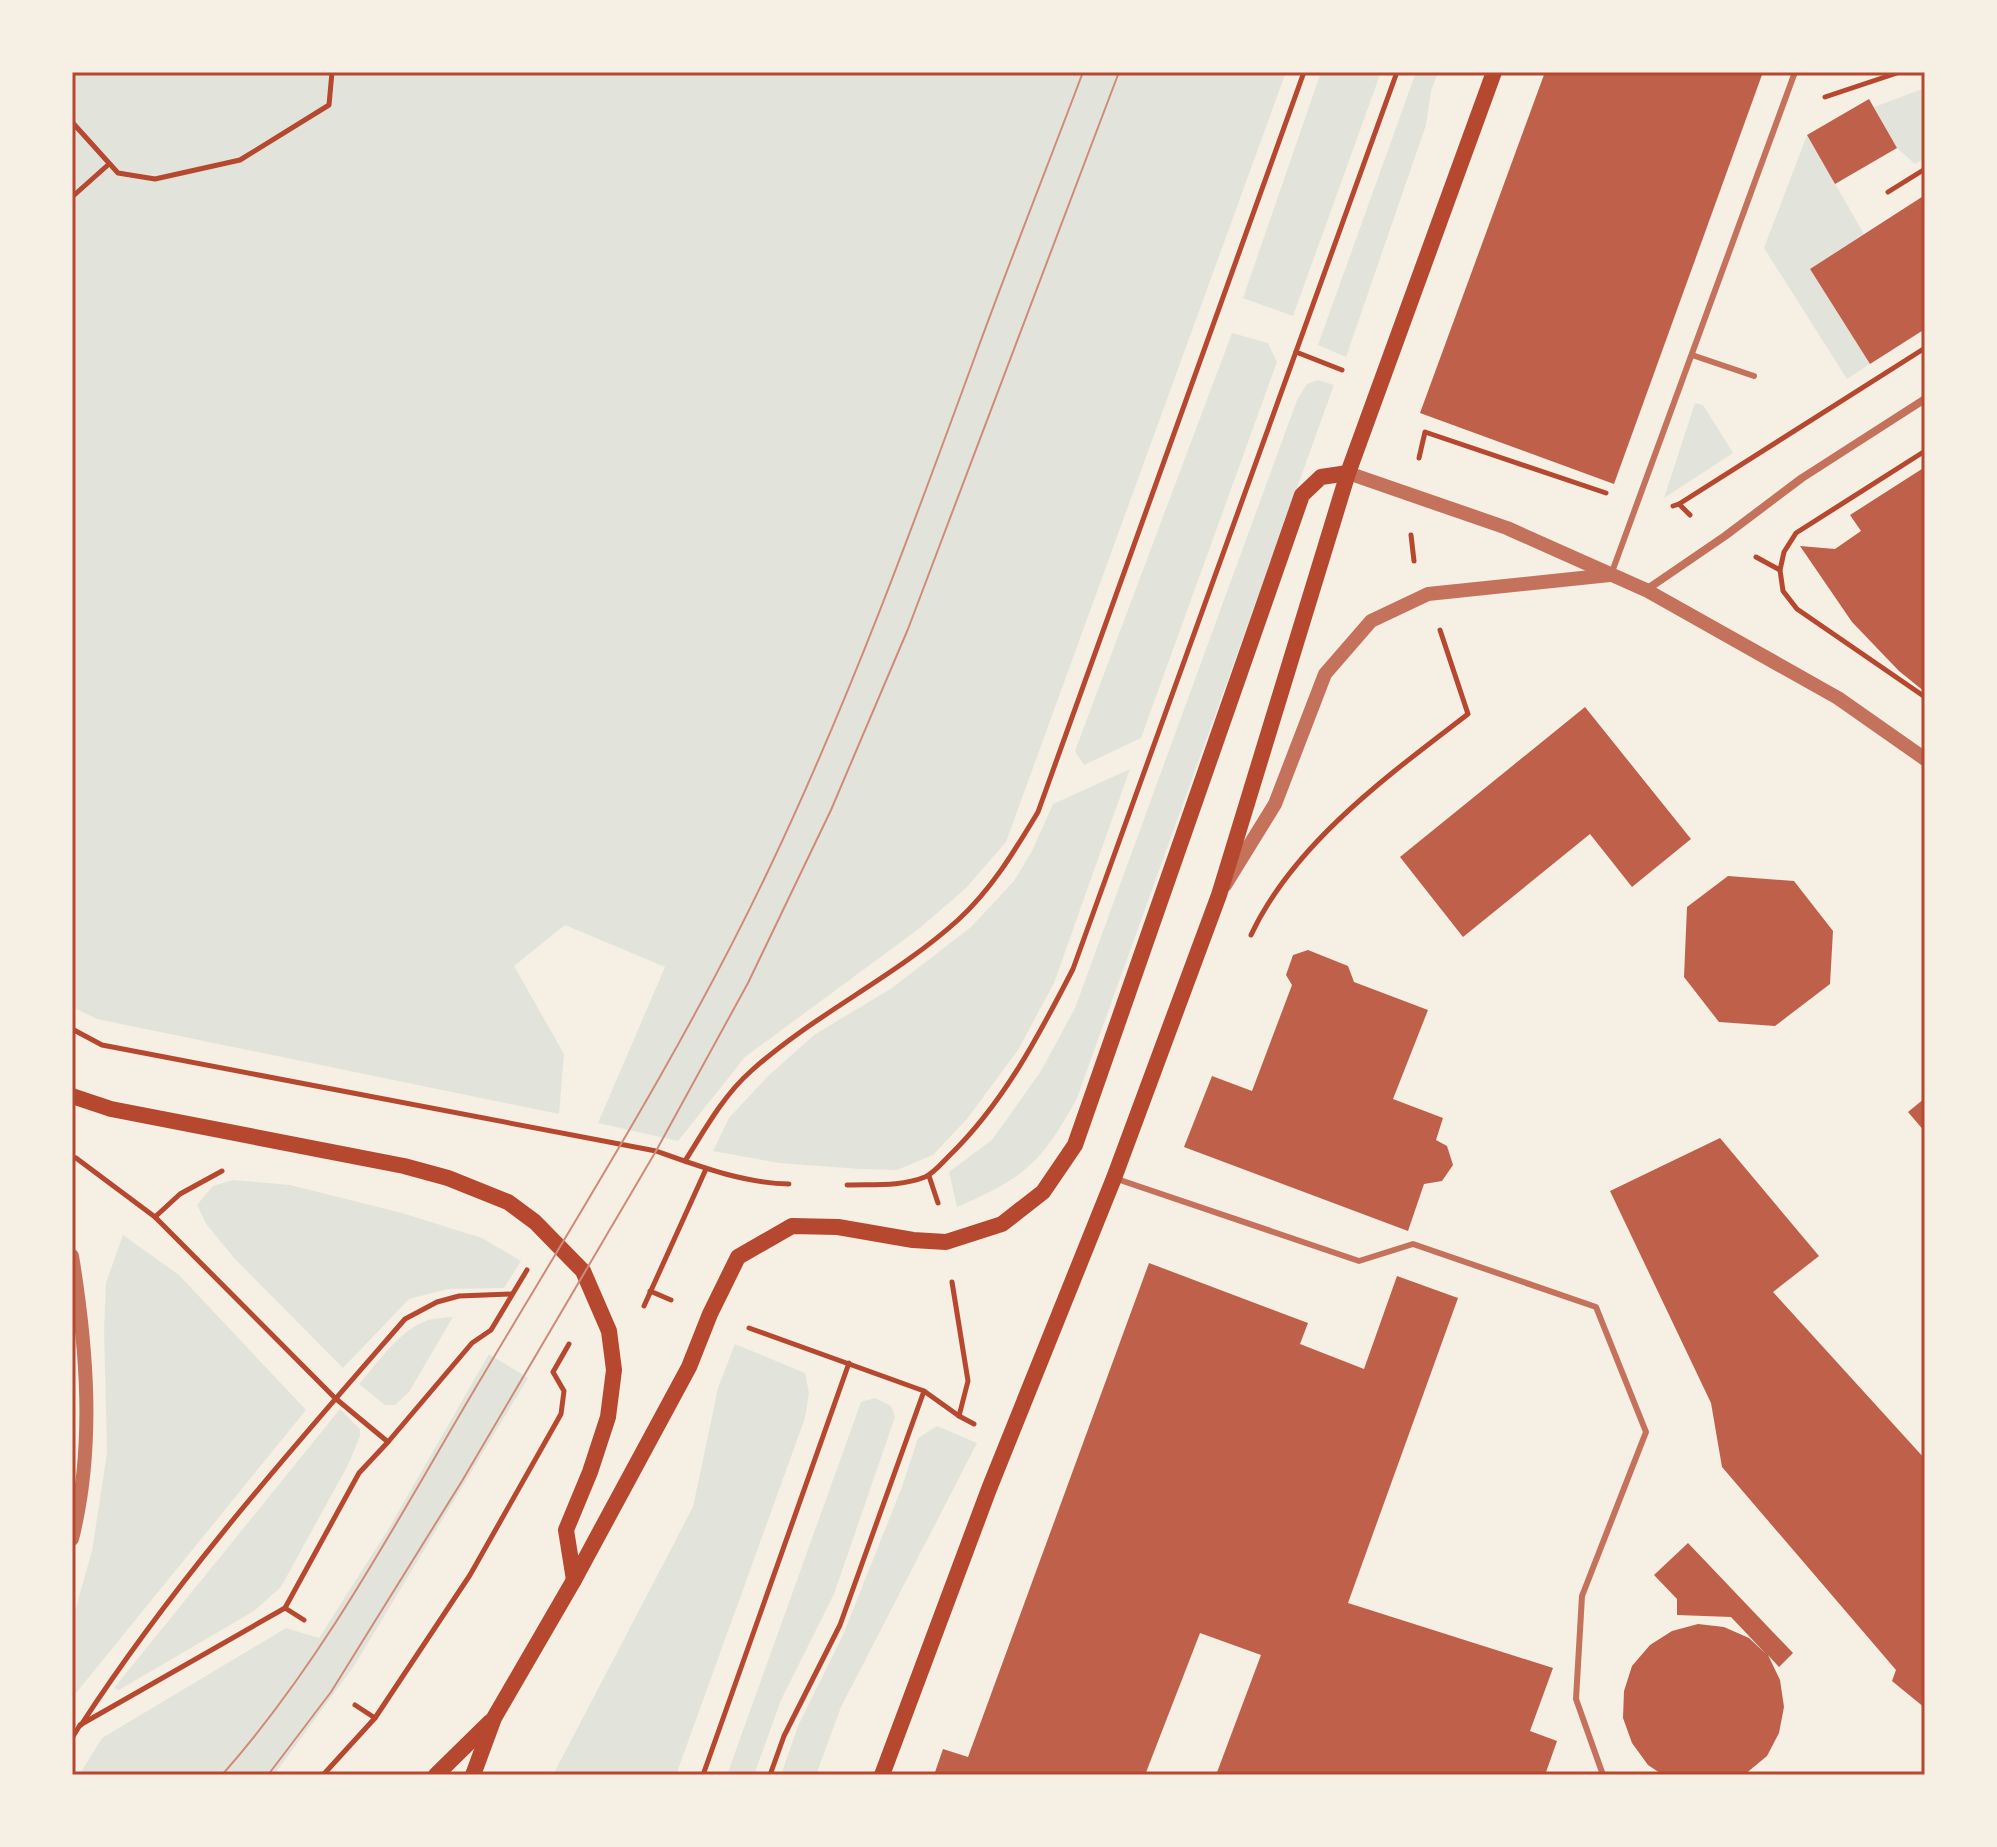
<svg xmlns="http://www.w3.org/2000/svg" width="1997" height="1847" viewBox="0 0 1997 1847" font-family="Figtree,sans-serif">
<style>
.green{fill:#e2e4dc}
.building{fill:#bf614a}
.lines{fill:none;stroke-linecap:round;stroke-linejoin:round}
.path{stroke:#b5482f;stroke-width:5}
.service{stroke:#c5725c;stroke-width:6}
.minor{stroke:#c5725c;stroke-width:8}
.tertiary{stroke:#c5725c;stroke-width:14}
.secondary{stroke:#b5482f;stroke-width:16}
.tram{stroke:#cf8b77;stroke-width:2}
.neatline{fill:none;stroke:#b5482f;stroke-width:3}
</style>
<rect width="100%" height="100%" fill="#f6efe4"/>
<!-- green -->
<g class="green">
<path d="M72,72H1286L1006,842L966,888L920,928L745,1057L678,1141L598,1123L665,967L565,925L514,966L564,1054L559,1114L97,1019L72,1007Z"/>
<path d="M1321,72H1381L1293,316L1243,298Z"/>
<path d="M1416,72H1438L1431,91L1426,125L1346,357L1318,345Z"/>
<path d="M1925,88V158L1915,164L1897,148L1874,107Z"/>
<path d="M1807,135L1864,234L1810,269L1870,364L1847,379L1764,248Z"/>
<path d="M1232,333L1268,343L1277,362L1141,738L1084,765L1075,751Z"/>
<path d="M1318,380L1334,385L1077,1098C1042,1163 1024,1178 957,1207L949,1172L992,1140L1041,1071L1075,1008L1297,400L1307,384Z"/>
<path d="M1695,403L1703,405L1733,453L1664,498Z"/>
<path d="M1130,769L1054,983L1018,1050L967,1119L933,1155L897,1170L860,1169L779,1163L713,1151L729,1118L767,1077L814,1035L892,988L971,927L1014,881L1032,851L1053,804Z"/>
<path d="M233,1180L290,1185L402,1213L482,1238L521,1261L504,1288L448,1289L409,1299L343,1368L234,1258L207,1225L197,1205L213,1186Z"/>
<path d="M123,1235L179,1275L306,1410L72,1698V1621L92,1551L107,1453L104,1328L106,1283Z"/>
<path d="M453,1317L409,1392L395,1405H385L359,1384C378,1363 399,1330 428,1320C436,1318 445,1318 453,1317Z"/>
<path d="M735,1344L805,1373L809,1393L805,1418L676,1775H553L693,1507L718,1388Z"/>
<path d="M489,1354L528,1378L354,1666L274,1775H79L102,1738L286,1628L319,1638L389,1528Z"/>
<path d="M875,1398L891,1406L895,1417L834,1594L781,1700L754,1775H727L861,1402Z"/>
<path d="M340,1409L360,1429V1436L349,1463L281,1587L254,1611L119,1690L114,1688Z"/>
<path d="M937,1426L977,1443L841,1707L816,1775H781L798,1726L843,1635L902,1487L918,1438Z"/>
</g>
<!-- building -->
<g class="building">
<path d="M1545,72H1763L1614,484L1420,413Z"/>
<path d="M1869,99L1897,148L1835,184L1807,135Z"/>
<path d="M1925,195V329L1870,364L1810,269Z"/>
<path d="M1925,467V692L1899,671L1852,622L1800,546L1835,549L1861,531L1850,515Z"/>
<path d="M1585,707L1691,839L1632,887L1590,834L1463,937L1400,857Z"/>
<path d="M1728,876L1794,881L1833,931L1830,984L1775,1026L1719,1022L1684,977L1687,907Z"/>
<path d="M1308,950L1348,966L1354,982L1428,1010L1393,1099L1443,1118L1436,1140L1447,1146L1453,1165L1442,1181L1424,1184L1408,1231L1184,1147L1212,1076L1252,1091L1292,985L1286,975L1293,955Z"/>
<path d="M1925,1098V1132L1908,1112Z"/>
<path d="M1720,1138L1819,1256L1773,1292L1925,1459V1708L1892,1681L1896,1670L1722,1467L1711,1403L1610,1191Z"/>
<path d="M1149,1263L1308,1323L1300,1344L1364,1369L1397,1276L1458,1298L1348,1603L1553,1668L1530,1731L1557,1741L1545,1775H1216L1261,1655L1200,1633L1145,1775H934L943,1749L968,1757Z"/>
<path d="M1688,1543L1793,1653L1779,1667L1768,1655L1780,1680L1784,1707L1779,1733L1767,1756L1744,1775H1663L1648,1765L1632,1743L1623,1718L1624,1691L1632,1666L1650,1645L1672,1631L1698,1624L1724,1627L1749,1638L1766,1654L1731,1617L1677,1615V1599L1654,1575Z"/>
</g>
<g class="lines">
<!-- path -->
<g class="path">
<path d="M1825,97L1900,72"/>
<path d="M72,122L118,173L155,179L240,160L329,105L332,72"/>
<path d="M1888,192L1925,169"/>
<path d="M72,197L109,164"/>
<path d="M1296,352L1342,370"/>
<path d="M1419,458L1425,432L1606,493"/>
<path d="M1679,504L1925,348"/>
<path d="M1673,506L1679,504L1690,515"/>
<path d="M1411,535L1414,561"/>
<path d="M1756,557L1780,570L1783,591L1797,609L1925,697"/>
<path d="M1780,570L1784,552L1796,533L1925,451"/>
<path d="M1251,935C1294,843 1390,774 1468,714L1440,630"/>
<path d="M72,1029L102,1045L656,1151C698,1166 743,1183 789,1184"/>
<path d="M685,1161C704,1131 723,1096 750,1072C814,1014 894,978 958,920C992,889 1015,850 1038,812L1304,72"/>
<path d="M929,1176L938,1203"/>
<path d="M847,1185C873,1184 900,1187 925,1177C934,1173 941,1164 948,1157C1003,1104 1038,1037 1073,969L1397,72"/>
<path d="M155,1217L180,1194L222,1171"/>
<path d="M952,1282L968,1381L959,1416"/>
<path d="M650,1291L671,1300"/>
<path d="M644,1306L706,1169"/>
<path d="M749,1328L924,1391L959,1416L974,1424"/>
<path d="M388,1442L472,1343L491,1330L527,1270"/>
<path d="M285,1608L304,1620"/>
<path d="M355,1705L375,1718"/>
<path d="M81,1725C176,1579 291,1450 405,1319L437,1302L459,1296L512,1294"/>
<path d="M72,1738L80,1725L285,1608L359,1473L388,1442L335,1398L155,1217L76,1158"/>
<path d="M323,1775L375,1718L470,1575L561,1414L564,1391L553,1372L569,1344"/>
<path d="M703,1775L849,1363"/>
<path d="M770,1775L784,1736L840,1625L924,1391"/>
</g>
<!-- service -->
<g class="service">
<path d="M1692,355L1754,376"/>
<path d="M1612,572L1795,72"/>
<path d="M1114,1178L1359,1261L1413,1244L1596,1307L1646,1432L1582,1596L1576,1699L1603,1775"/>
</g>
<!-- minor -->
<path class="minor" d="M1646,590L1725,536L1802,478L1925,399"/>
<!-- tertiary -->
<g class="tertiary">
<path d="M1348,473L1507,528L1646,590L1838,698L1925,759"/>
<path d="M1225,885L1275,804L1325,674L1371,621L1428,594L1610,575"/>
<path d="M72,1256C87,1348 95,1447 72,1539"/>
</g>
<!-- secondary -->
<g class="secondary">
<path d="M72,1096L111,1109L404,1166L448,1178L508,1202L535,1222L583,1271L609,1331L614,1370L608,1417L590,1472L566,1530L574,1580"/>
<path d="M436,1775L490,1722"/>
<path d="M473,1775L494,1718L574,1580L689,1367L710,1314L738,1257L792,1226L838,1227L913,1240L946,1242L1002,1224L1043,1192L1075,1145L1302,495L1321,477L1348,473"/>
<path d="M882,1775L989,1489L1114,1178L1219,895L1348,473L1494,72"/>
</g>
<!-- tram -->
<g class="tram">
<path d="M222,1775C328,1655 403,1509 485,1372C583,1207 686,1044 769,869C849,701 913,526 977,351C1011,258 1048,165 1083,72"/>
<path d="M268,1775L331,1692L462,1481L656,1151L748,983L831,810L908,629L1119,72"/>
</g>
</g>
<!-- border -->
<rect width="1997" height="1847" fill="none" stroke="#f6efe4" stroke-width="148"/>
<rect x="74" y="74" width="1849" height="1699" class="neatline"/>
</svg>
